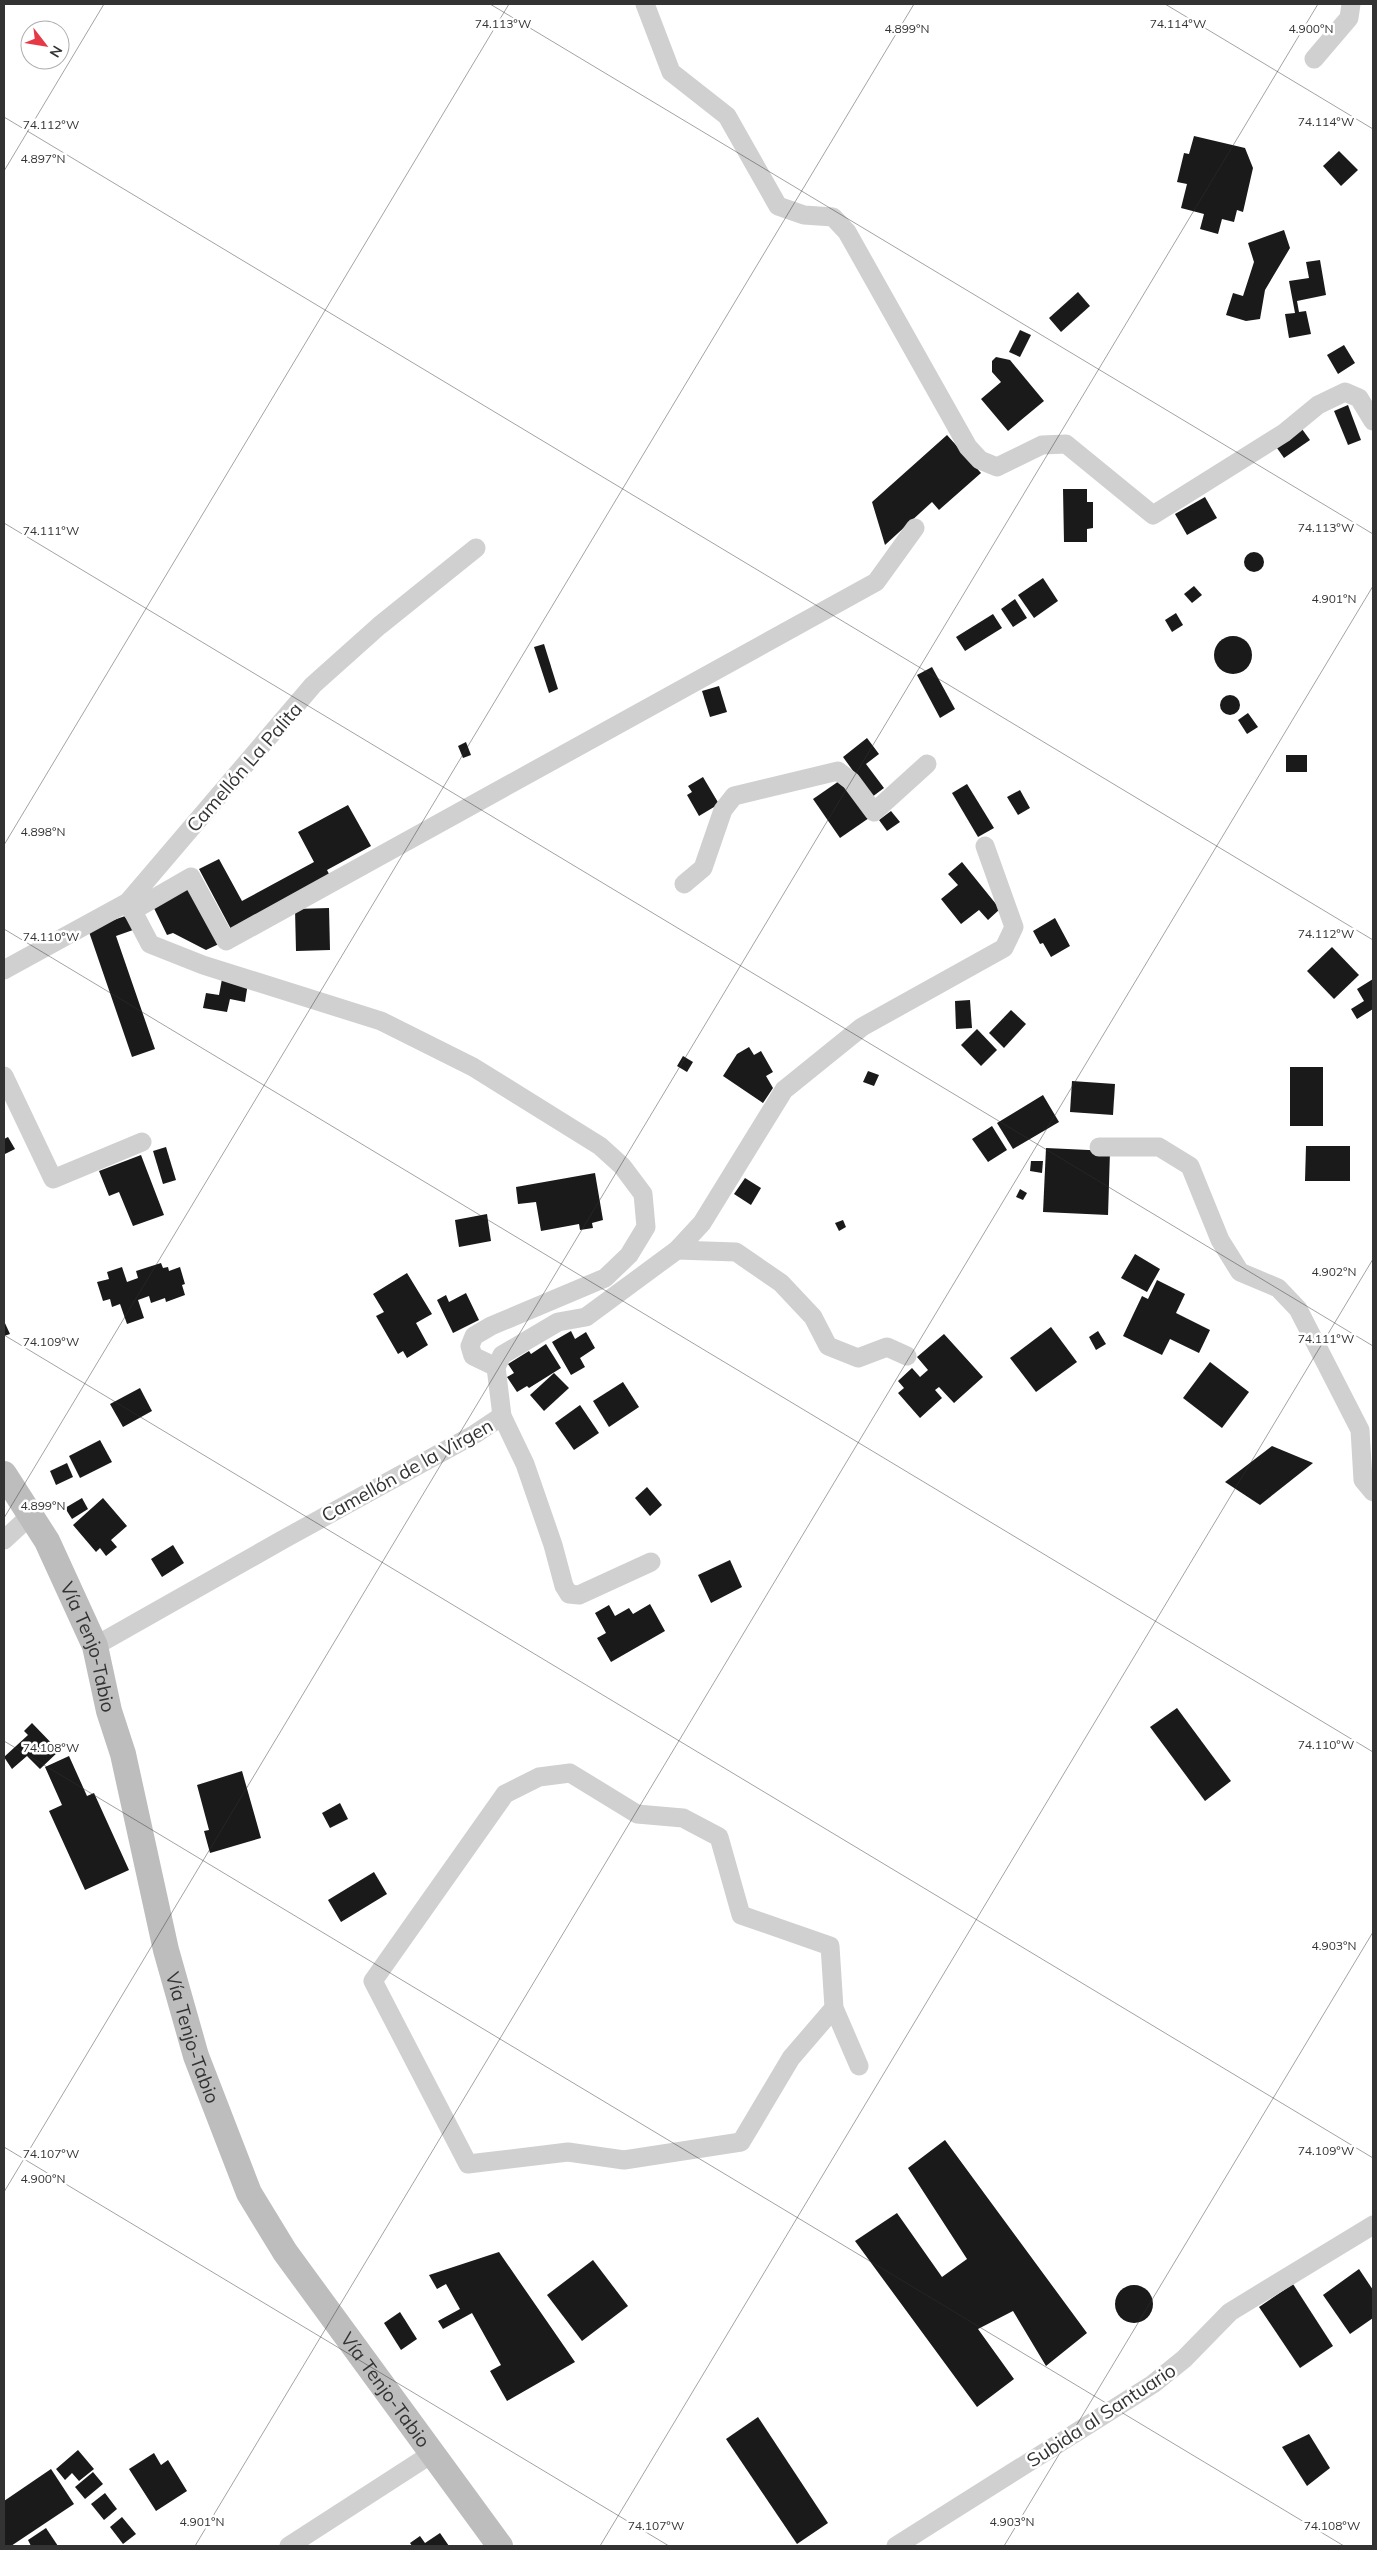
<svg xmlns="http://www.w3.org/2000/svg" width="1377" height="2550" viewBox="0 0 1377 2550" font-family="Mulish,sans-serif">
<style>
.building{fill:#1a1a1a}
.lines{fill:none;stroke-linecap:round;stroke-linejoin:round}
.street{stroke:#d0d0d0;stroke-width:19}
.secondary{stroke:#bdbdbd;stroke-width:26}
.ticks{fill:none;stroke:#333;stroke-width:1;stroke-opacity:0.45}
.labels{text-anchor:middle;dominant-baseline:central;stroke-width:5;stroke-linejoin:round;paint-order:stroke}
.street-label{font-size:19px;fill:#333;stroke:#fff}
.ticks-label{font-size:12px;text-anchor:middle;fill:#333;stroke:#fff;stroke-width:5;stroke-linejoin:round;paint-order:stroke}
</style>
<rect width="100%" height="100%" fill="#fff"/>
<!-- building -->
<g class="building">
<path d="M1194,136L1245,148L1253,168L1243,212L1237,210L1234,222L1222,219L1218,234L1200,229L1204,214L1181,208L1187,184L1177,182L1184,153L1189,154Z"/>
<path d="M1339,151L1358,170L1341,186L1323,166Z"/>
<path d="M1284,230L1290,248L1265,290L1260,319L1246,321L1226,315L1233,293L1243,296L1254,262L1248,243Z"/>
<path d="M1320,260L1326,295L1297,301L1299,312L1306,311L1311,334L1289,338L1285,314L1295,313L1289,281L1309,278L1306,262Z"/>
<path d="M1078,292L1090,306L1061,332L1049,318Z"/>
<path d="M1020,330L1031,335L1020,357L1009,352Z"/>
<path d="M1344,345L1355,363L1338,374L1327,355Z"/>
<path d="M996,357L1010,360L1044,401L1008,431L981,399L1001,382L992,372V361Z"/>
<path d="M1348,405L1361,440L1348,445L1334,411Z"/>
<path d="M1302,429L1310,440L1284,458L1277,448Z"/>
<path d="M947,435L981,473L939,510L932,502L885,545L872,502Z"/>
<path d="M1063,489H1087V502H1093V528L1087,529V542H1064Z"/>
<path d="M1205,497L1217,518L1187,535L1175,514Z"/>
<circle cx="1254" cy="562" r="10"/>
<path d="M1043,578L1058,601L1034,618L1018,595Z"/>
<path d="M1194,586L1202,595L1192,603L1184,594Z"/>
<path d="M1015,599L1027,618L1013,627L1001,609Z"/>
<path d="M1176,613L1183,625L1172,632L1165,620Z"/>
<path d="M993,614L1002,628L965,651L956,637Z"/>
<circle cx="1233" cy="655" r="19"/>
<path d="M544,644L558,689L549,693L534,647Z"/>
<path d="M932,667L955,709L940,718L917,675Z"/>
<path d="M719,686L727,712L710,717L702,691Z"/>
<circle cx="1230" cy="705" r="10"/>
<path d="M1248,713L1258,727L1247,734L1238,720Z"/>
<path d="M867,738L879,754L866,764L884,788L872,797L843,757Z"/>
<path d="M466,742L471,755L463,758L458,746Z"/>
<rect x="1286" y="755" width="21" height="17"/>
<path d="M703,777L719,804L699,816L687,795L692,792L688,786Z"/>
<path d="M842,779L869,818L840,838L813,799Z"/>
<path d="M967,784L994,828L978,837L952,793Z"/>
<path d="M1020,790L1030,808L1018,815L1007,797Z"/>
<path d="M348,805L371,846L327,870L331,878L232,931L199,869L219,859L242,901L314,862L298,832Z"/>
<path d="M891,811L900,822L887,831L879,820Z"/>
<path d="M962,862L1000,909L988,920L979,910L961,924L941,899L958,885L948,874Z"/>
<path d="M191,883L221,943L206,950L173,933L167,935L151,902Z"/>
<path d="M329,908L330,950L296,951L295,909Z"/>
<path d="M128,915L133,930L116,936L155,1049L132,1057L88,929Z"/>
<path d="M1055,918L1070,946L1051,957L1043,943L1040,944L1033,931Z"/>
<path d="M1332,947L1359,975L1334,999L1307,971Z"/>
<path d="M222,979L248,983L245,1002L230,999L227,1012L203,1008L206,993L219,995Z"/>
<path d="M1373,979V1009L1357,1019L1351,1009L1364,1001L1357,989Z"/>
<path d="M970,1000L972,1028L956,1029L955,1001Z"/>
<path d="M1011,1010L1026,1024L1004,1048L989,1033Z"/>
<path d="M977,1029L997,1050L981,1066L961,1045Z"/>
<path d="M749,1047L754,1055L761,1051L773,1072L766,1076L773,1088L763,1103L723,1076L737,1054Z"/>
<path d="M683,1056L693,1062L687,1072L677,1066Z"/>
<rect x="1290" y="1067" width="33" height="59"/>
<path d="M868,1071L879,1075L874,1086L863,1082Z"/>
<path d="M1072,1081L1115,1084L1113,1115L1070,1112Z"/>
<path d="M1043,1095L1059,1122L1013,1149L997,1123Z"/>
<path d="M992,1126L1007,1150L988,1162L972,1139Z"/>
<path d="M8,1137L15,1149L5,1154L4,1139Z"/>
<path d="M1306,1146H1350V1181H1305Z"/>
<path d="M166,1147L176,1180L163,1184L153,1151Z"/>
<path d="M1046,1148L1110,1151L1108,1215L1043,1212Z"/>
<path d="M141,1155L164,1215L133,1226L119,1192L109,1196L99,1171Z"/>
<path d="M1031,1161H1043L1042,1173L1030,1171Z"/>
<path d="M595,1173L603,1220L592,1223L593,1228L580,1230L579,1224L541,1231L536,1202L518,1204L516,1187Z"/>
<path d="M745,1178L761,1188L751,1205L734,1194Z"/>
<path d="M1020,1189L1027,1193L1023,1200L1016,1197Z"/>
<path d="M487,1214L491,1241L459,1247L455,1220Z"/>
<path d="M843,1220L846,1227L839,1231L835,1223Z"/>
<path d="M1135,1254L1160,1269L1147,1292L1121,1278Z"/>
<path d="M161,1263L163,1268L168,1267L169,1271L180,1267L185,1284L182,1285L185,1295L166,1302L165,1298L151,1303L149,1296L138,1300L144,1318L127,1324L120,1304L112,1307L110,1299L103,1301L97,1282L109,1279L107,1272L122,1267L127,1282L138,1278L136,1271Z"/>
<path d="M407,1273L432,1314L416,1323L428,1345L407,1358L403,1351L398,1354L376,1316L384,1312L373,1294Z"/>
<path d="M1157,1280L1185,1294L1176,1313L1210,1330L1199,1353L1170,1339L1162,1355L1123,1336L1142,1296L1148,1299Z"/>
<path d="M466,1293L479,1320L453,1333L437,1300L446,1295L449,1302Z"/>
<path d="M4,1321L10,1334L4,1336Z"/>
<path d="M1051,1327L1077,1362L1036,1392L1010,1358Z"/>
<path d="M571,1331L575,1339L586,1332L595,1348L580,1358L585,1367L571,1375L552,1342Z"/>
<path d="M1098,1331L1106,1344L1096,1350L1089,1337Z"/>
<path d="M944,1334L983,1377L954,1403L939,1387L935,1390L942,1398L920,1418L898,1393L904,1388L898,1381L912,1368L920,1377L928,1370L917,1357Z"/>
<path d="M546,1344L561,1368L529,1388L527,1386L517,1392L507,1377L514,1373L508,1364L529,1351L531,1354Z"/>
<path d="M1210,1362L1249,1392L1222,1428L1183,1398Z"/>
<path d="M554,1373L569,1388L544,1411L530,1395Z"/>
<path d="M623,1382L639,1407L609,1427L593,1401Z"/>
<path d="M140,1388L152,1411L123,1427L110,1404Z"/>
<path d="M580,1405L599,1433L574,1450L555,1423Z"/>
<path d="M100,1440L112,1462L80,1478L69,1456Z"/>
<path d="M1272,1446L1313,1463L1260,1505L1225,1482Z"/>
<path d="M67,1463L73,1477L56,1485L50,1471Z"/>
<path d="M647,1487L662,1505L650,1516L635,1498Z"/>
<path d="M82,1498L88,1509L72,1519L65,1508Z"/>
<path d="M103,1498L127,1526L111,1540L117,1547L106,1556L100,1548L96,1552L73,1525Z"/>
<path d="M173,1545L184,1563L162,1577L151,1559Z"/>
<path d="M730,1560L742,1587L711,1603L698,1575Z"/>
<path d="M650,1604L665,1631L611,1662L597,1638L606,1633L595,1613L609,1605L615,1616L629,1608L633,1614Z"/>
<path d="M1177,1708L1231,1781L1205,1801L1150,1727Z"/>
<path d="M32,1723L59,1751L40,1769L27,1756L12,1769L4,1757L28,1735L24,1731Z"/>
<path d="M69,1756L87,1796L94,1793L129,1870L85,1890L49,1811L62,1805L45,1767Z"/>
<path d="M242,1771L261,1838L210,1853L204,1831L209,1830L197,1785Z"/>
<path d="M340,1803L348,1819L330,1828L322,1813Z"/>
<path d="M374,1872L387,1894L341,1922L328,1900Z"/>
<path d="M945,2140L1087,2333L1046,2366L1013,2311L978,2329L1014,2379L977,2407L855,2241L897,2213L942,2277L967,2259L908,2168Z"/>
<path d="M499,2252L575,2362L507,2401L490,2371L501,2365L472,2313L443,2329L438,2321L460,2309L446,2284L437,2289L429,2275Z"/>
<path d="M593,2260L628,2306L582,2341L547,2295Z"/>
<path d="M1359,2269L1373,2290V2318L1350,2334L1323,2295Z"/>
<path d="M1293,2284L1333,2346L1300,2368L1259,2307Z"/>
<circle cx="1134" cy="2304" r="19"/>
<path d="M400,2312L417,2339L401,2350L384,2323Z"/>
<path d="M758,2417L828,2523L797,2544L726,2439Z"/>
<path d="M1309,2434L1330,2468L1307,2486L1282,2447Z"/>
<path d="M78,2450L94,2469L79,2481L72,2473L65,2480L56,2469Z"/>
<path d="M154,2453L161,2465L168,2460L187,2491L156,2511L129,2469Z"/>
<path d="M51,2469L74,2504L11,2546H4V2501Z"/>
<path d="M93,2472L103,2484L85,2499L75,2487Z"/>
<path d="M105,2493L117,2509L104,2520L91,2504Z"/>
<path d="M122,2517L136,2534L123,2544L110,2527Z"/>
<path d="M46,2528L58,2546H31L28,2540Z"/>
<path d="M440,2533L449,2546H412L410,2543L420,2536L425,2543Z"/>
</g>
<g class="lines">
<!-- street -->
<g class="street">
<path d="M645,4L671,72L727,116L778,206L804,215L833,217L847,232L968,447L980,460L997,467L1042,445L1066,444L1153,515L1284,433L1318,405L1345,392L1359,398L1373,421"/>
<path d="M1314,59L1349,18L1351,4"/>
<path d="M684,884L703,868L723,810L734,796L838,771L851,781L874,812L927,764"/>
<path d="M128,902L150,944L203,965L381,1021L473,1067L600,1146L622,1166L643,1194L646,1227L629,1255L605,1278L491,1326L474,1336L470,1346L473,1356L496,1367"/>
<path d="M132,911L191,877L226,941L876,582L915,528"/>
<path d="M4,970L128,902L313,685L379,626L476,548"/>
<path d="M4,1076L53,1179L142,1142"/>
<path d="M1099,1147H1159L1190,1166L1220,1240L1240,1272L1278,1288L1298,1309L1360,1430L1363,1480L1373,1492"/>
<path d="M677,1250L736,1252L781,1283L813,1317L828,1346L858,1358L887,1347L907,1356"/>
<path d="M4,1540L31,1515"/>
<path d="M651,1562L579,1595L569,1594L564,1586L553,1545L525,1464L502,1416L496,1367L502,1355L558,1322L586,1317L677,1250L702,1223L784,1090L862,1027L1004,948L1014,927L985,846"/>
<path d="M95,1646L284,1539L475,1434L502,1416"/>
<path d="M834,2008L791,2058L741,2142L624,2160L568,2152L468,2164L373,1981L505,1794L539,1777L570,1773L637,1814L683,1818L719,1837L741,1915L830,1946L834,2008L859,2066"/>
<path d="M289,2546L433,2453"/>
<path d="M896,2546L1153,2384L1184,2359L1230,2312L1373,2225"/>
</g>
<!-- secondary -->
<path class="secondary" id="s1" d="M4,1474L47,1541L95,1646L109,1711L123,1754L166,1950L196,2056L249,2193L285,2252L500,2546"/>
</g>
<!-- ticks -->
<path class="ticks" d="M490,4L1373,534M1165,4L1373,129M4,117L1373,940M4,171L104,4M4,523L1373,1346M4,845L509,4M4,929L1373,1752M4,1335L1373,2158M4,1518L914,4M4,1741L1344,2546M4,2147L669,2546M4,2192L1318,4M195,2546L1373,586M600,2546L1373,1259M1004,2546L1373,1932"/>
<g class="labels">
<!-- street labels -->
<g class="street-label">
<text transform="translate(244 767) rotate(-49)">Camellón La Palita</text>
<text transform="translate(407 1470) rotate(-29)">Camellón de la Virgen</text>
<text stroke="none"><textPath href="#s1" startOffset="194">Vía Tenjo-Tabio</textPath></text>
<text stroke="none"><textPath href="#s1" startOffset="599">Vía Tenjo-Tabio</textPath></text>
<text stroke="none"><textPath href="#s1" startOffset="1004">Vía Tenjo-Tabio</textPath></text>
<text transform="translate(1101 2415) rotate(-33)">Subida al Santuario</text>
</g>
</g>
<g class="ticks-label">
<text x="503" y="28">74.113°W</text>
<text x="1178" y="28">74.114°W</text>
<text x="907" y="33">4.899°N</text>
<text x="1311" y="33">4.900°N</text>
<text x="1326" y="126">74.114°W</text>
<text x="51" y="129">74.112°W</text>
<text x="43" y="163">4.897°N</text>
<text x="1326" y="532">74.113°W</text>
<text x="51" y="535">74.111°W</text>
<text x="1334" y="603">4.901°N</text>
<text x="43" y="836">4.898°N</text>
<text x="1326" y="938">74.112°W</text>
<text x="51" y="941">74.110°W</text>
<text x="1334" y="1276">4.902°N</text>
<text x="1326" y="1343">74.111°W</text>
<text x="51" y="1346">74.109°W</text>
<text x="43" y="1510">4.899°N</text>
<text x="1326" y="1749">74.110°W</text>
<text x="51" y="1752">74.108°W</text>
<text x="1334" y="1950">4.903°N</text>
<text x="1326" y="2155">74.109°W</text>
<text x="51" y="2158">74.107°W</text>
<text x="43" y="2183">4.900°N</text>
<text x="202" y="2526">4.901°N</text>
<text x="1012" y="2526">4.903°N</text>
<text x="656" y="2530">74.107°W</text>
<text x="1332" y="2530">74.108°W</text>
</g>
<!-- border -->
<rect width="1377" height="2550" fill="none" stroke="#333333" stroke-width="10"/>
<!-- north arrow -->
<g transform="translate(45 45) rotate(121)"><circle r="24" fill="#ffffff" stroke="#adadad"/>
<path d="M0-4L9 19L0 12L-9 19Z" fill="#e63946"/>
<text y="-8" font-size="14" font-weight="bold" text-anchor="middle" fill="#333333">N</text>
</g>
</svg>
